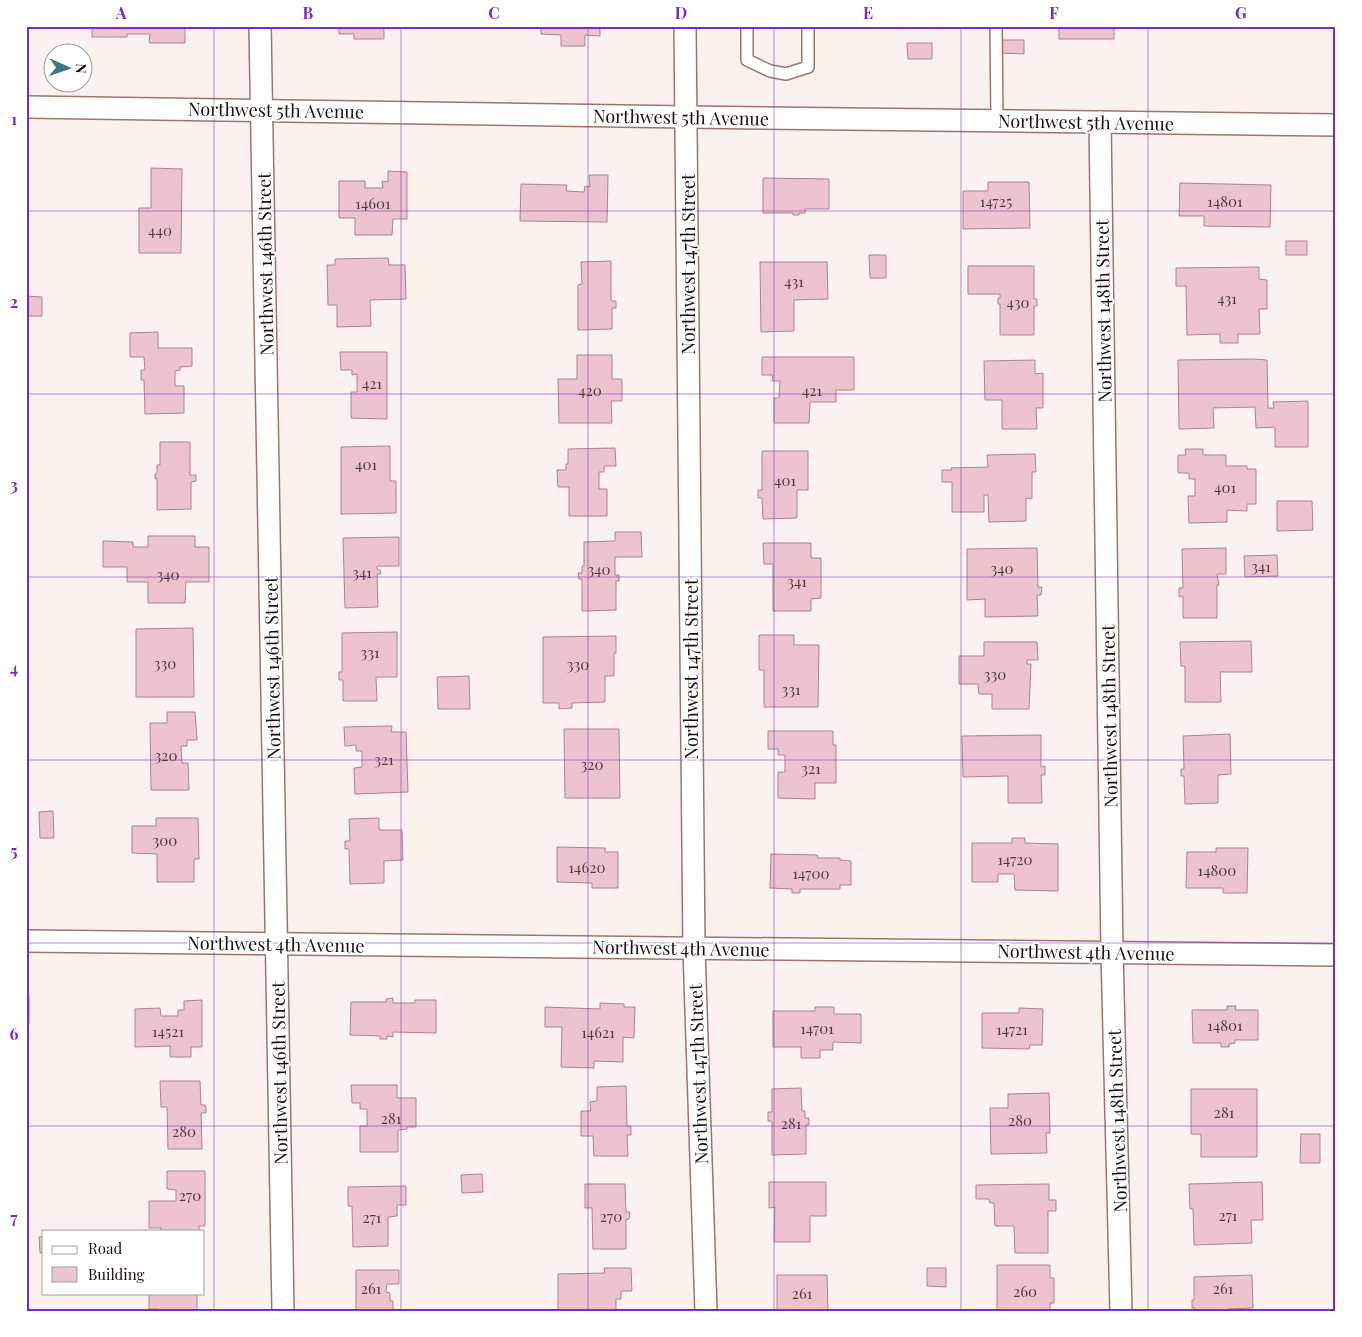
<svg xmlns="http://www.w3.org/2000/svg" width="1362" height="1337" viewBox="0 0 1362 1337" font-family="'Playfair Display',serif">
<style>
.building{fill:#edc3d0;stroke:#ab8490}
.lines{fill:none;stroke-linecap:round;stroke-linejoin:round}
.lane-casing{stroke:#9c766e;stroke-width:14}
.street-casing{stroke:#9c766e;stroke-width:24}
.lane{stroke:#fff;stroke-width:11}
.street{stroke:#fff;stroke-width:21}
.grid{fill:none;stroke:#7b2cbf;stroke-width:1;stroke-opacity:0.55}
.labels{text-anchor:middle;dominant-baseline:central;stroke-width:4;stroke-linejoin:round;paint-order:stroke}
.number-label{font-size:15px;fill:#4f3a3c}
.street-label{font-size:18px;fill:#1a0d0a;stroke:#fff}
.neatline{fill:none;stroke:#7b2cbf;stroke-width:2}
.grid-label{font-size:16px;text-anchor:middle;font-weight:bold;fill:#7b2cbf}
</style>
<rect width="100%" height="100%" fill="#fbf2f0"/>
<!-- building -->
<g class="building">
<path d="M92,26H185V43H149L150,34H127V37H92Z"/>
<path d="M339,26H384V39H354V34H339Z"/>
<path d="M541,26H600V36L585,35V46H561V35L541,34Z"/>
<rect x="1059" y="26" width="55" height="13"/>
<path d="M1001,40H1024V54L1001,53Z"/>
<path d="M907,43H932V59H908Z"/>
<path d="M151,168L182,169L181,253H139V208H151Z"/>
<path d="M388,171L407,172V219H393L392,235H355V218H339V181H365V188H383L382,181L388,182Z"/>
<path d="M589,175H608L607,222L520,221L521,184L567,185L566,191L584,192L585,186L590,187Z"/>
<path d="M763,178L829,179V209H805V213H799V215H793V213H763Z"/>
<path d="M988,182H1029L1030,228L963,229V191H988Z"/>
<path d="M1180,183L1271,185L1270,227L1204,226V216H1179Z"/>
<rect x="1286" y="241" width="21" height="14"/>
<path d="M869,255H886V278H870Z"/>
<path d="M388,258L389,265H405L406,299L370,300L371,326L337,327V305H328L327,265H335V259Z"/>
<path d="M611,261V301H616V308H612V329L578,330V285L582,284L581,262Z"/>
<path d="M760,262H827L828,299L794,300V331L761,332Z"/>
<path d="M968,266H1034V299H1037V306H1034V335H1000V304H998V298H1000V294H968Z"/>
<path d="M1259,267V279L1267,280V309H1259L1260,334H1238V343H1220V334L1187,335L1186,286H1176V268Z"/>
<path d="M26,296L42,297V316H26Z"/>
<path d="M158,332V348H192V366L180,367V370L175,371V386H184V413L145,414L144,380H141V370H145L144,357H130V333Z"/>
<path d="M340,352H387V419L351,418V392H357V374L352,375V370H341Z"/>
<path d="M577,355H612V379H622V401H611L612,423H559L558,379H577Z"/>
<path d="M762,357H854V390H836V402H810L809,423H774V398H779L780,381H772L773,375H762Z"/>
<path d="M1254,359L1267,360L1268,408H1274L1273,402L1308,401V447H1275V427L1256,428L1255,407L1213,408L1214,428L1179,429L1178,360Z"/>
<path d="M1035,360V374L1043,373V408H1036L1037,429H1002V400H985L984,361Z"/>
<path d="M160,442H190V475H196V481L191,482V509L157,510V478L155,479V474L157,473V465H160Z"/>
<path d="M390,446V481H396V513L341,514V447Z"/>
<path d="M615,448L616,466H604V472H599V489H607V516H569V487H558L557,470H566V464H568V449Z"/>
<path d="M1185,449H1203V455H1226V466H1247V469H1256V504H1247V511L1227,510V522L1189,523L1188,496H1195V479H1189V473H1178V455H1186Z"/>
<path d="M762,451H808V490H797V518L763,519L762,498H758V490H762Z"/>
<path d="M1035,454L1036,472H1032V499L1026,498V521L989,522L988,495H984V512H952V482H942V470H952L951,468L988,467L987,455Z"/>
<path d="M1277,501H1312L1313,530L1277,531Z"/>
<path d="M615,532H641L642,557H615V575H619V581H616V610L582,611V579H579L578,573H582V566H584V542L615,541Z"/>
<path d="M148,536H195V547H209V582H186L185,603H148V582H127V567H103V541L133,542V547H148Z"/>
<path d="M399,537V566H377V569L380,570L381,574H377L378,607L345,608L343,538Z"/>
<path d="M763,543H811V558H821V598L811,599V611H773V564H764Z"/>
<path d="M1037,548L1038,587H1042L1041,595H1037L1038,616L985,617V599L967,600V549Z"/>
<path d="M1226,548V574H1217L1219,585H1217V618H1183V596L1179,597V588H1183L1182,549Z"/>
<path d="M1277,555L1278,576L1245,577L1244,556Z"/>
<path d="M193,628L194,697H136V629Z"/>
<path d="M397,632V677H376L377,701H343V680H339V672H342V633Z"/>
<path d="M759,635H794V645H819L818,707H764V670H759Z"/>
<path d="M616,636V653H614V676H605V702L572,703V708L559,709V703H543V637Z"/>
<path d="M1251,641L1252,672H1220L1221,702H1185V666H1181L1180,642Z"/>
<path d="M984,642H1037L1038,660H1027V664H1031L1029,709H992V694H979L978,684H959V656H984Z"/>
<path d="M469,676L470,709H438L437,677Z"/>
<path d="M167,712H195L197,740H187V746H181L182,763H188L189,790H151L150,723H167Z"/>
<path d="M392,726L391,732H406L408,792L355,794L354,768L362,767V751H356V745L345,746L344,727Z"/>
<path d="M564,729H619L620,798H565Z"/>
<path d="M768,731H833V745H836V783H815V799L778,798V772H785V755H778V749H768Z"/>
<path d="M1230,734L1231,774L1218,775V803L1185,804L1184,776H1181V769H1184L1183,736Z"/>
<path d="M1041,735V767L1045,766V775H1041L1042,803H1008V776L963,777L962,736Z"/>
<path d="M53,811L54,838H40L39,812Z"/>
<path d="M156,818H198L199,859H194V882H157V854L132,853V826H156Z"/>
<path d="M379,818V830H402L403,860L384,861V883L350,884L349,849H345V841H350L349,819Z"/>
<path d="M1012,838H1025V843L1058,844V891L1015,890L1014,874H998V882H972V843H1012Z"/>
<path d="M557,847L605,848V852H618V888H592V883L557,882Z"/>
<path d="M1216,848H1248L1247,893H1223V888H1186L1187,852H1216Z"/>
<path d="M771,854L817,855L818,858H840V860L851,861V885H840V889H800V893H792V889L770,888Z"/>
<rect x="26" y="997" width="3" height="26"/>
<path d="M393,998V1003H415V1000H436V1033L393,1032V1037L387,1036V1039H380V1036L350,1035L351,1002H386V999Z"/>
<path d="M202,1000V1047H191V1057H170V1046L135,1047V1009L160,1008L161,1016H178V1010H184V1001Z"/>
<path d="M600,1003L624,1004V1007H635L634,1038L623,1037V1062L594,1061V1068L561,1067L562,1027H545V1007L600,1009Z"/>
<path d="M1227,1006H1236L1235,1010H1258V1040H1235V1043L1229,1044V1047H1221V1043H1193L1192,1010H1227Z"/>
<path d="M815,1007H834V1014H861V1043L833,1042V1050H820V1058H801V1047H773V1011H815Z"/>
<path d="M1019,1008L1043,1009L1042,1045H1030L1029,1049L982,1048V1013H1019Z"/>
<path d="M160,1081H200L201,1105H205L206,1109V1113H201L202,1149H168L167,1107H161Z"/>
<path d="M351,1085H397V1098H416V1127H407V1129L398,1130V1152H360V1126H367V1109H360V1103H352Z"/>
<path d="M626,1086L627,1126H631V1135H627L628,1156H594L593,1136H581V1111H591L590,1102L597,1101V1087Z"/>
<path d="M801,1088L802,1111H805V1118H809V1125H806V1154L772,1155V1121H768V1112H772V1089Z"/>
<path d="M1191,1089H1257V1157H1201V1134H1191Z"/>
<path d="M1049,1093L1050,1133H1046L1047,1153L991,1154L990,1108H1008V1094Z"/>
<path d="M1301,1134H1320V1163H1300Z"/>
<path d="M167,1171H205V1226H199V1231H161V1228H149V1201H176V1190L167,1189Z"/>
<path d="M482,1174L483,1192L462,1193L461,1175Z"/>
<path d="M769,1182H826V1216H810V1242H774L775,1207L769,1208Z"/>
<path d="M1262,1182L1263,1220H1251L1252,1243L1194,1245L1193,1209H1190L1189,1184Z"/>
<path d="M585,1184H625L626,1212H630L629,1219L626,1220V1249H593L592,1208H585Z"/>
<path d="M1049,1184V1200H1056V1211H1048V1253H1015L1014,1226H995L994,1203H990L989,1199H976V1185Z"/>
<path d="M406,1186V1205H397V1216L388,1217V1246L353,1247L352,1206H348V1187Z"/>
<path d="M44,1236V1252L40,1253L39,1237Z"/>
<path d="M997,1265H1050V1278H1054V1303H1050V1311H997Z"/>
<path d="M604,1268H631L632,1291H621V1299H616V1311H558V1274L605,1273Z"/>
<path d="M927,1268H946V1287L927,1286Z"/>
<path d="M356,1270H399V1284H387L386,1292L390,1293V1301H393V1311H356Z"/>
<path d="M777,1275H827L828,1311H777Z"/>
<path d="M1252,1275L1253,1308L1228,1309V1311H1195V1308H1192V1300H1194V1277Z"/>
<path d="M149,1293H203L197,1294V1311H159V1309H149Z"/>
</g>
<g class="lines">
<!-- lane casing -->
<g class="lane-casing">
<g id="lane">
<path d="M747,26V60L770,71L786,74L808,67V26"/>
<path d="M996,26L997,121"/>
</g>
</g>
<!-- street casing -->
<g class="street-casing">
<g id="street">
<path d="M260,26L283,1311"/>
<path d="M685,26L694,949L706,1311"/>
<path d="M26,107L687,117L1336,125"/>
<path d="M1100,122L1112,952L1121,1311"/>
<path d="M26,941L1336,955"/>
</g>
</g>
<!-- lane -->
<use href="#lane" class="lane"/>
<!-- street -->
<use href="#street" class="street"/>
</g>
<!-- grid -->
<path class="grid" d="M214,26V1311M401,26V1311M588,26V1311M774,26V1311M961,26V1311M1148,26V1311M26,211H1336M26,394H1336M26,577H1336M26,760H1336M26,943H1336M26,1126H1336"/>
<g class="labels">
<!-- number labels -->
<g class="number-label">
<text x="996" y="201">14725</text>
<text x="1225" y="201">14801</text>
<text x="373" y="203">14601</text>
<text x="160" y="230">440</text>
<text x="794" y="281">431</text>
<text x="1227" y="298">431</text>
<text x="1018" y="302">430</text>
<text x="372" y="383">421</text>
<text x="590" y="390">420</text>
<text x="812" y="390">421</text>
<text x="366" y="464">401</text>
<text x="785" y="480">401</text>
<text x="1225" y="487">401</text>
<text x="1261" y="566">341</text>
<text x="1002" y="568">340</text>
<text x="599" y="569">340</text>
<text x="362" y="572">341</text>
<text x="168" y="574">340</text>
<text x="797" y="581">341</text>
<text x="370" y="652">331</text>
<text x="165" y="663">330</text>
<text x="578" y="664">330</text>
<text x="995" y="674">330</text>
<text x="791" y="689">331</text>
<text x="166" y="755">320</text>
<text x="384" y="759">321</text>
<text x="592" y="764">320</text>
<text x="811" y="768">321</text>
<text x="165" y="840">300</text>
<text x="1015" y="859">14720</text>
<text x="587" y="867">14620</text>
<text x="1217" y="870">14800</text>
<text x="811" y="873">14700</text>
<text x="1225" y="1025">14801</text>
<text x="817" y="1028">14701</text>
<text x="1012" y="1029">14721</text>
<text x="168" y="1031">14521</text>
<text x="598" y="1032">14621</text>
<text x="1224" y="1112">281</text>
<text x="391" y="1118">281</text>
<text x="1020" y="1120">280</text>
<text x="791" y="1123">281</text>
<text x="184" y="1131">280</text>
<text x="190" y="1195">270</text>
<text x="1228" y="1215">271</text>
<text x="611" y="1216">270</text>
<text x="372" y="1217">271</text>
<text x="371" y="1288">261</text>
<text x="1223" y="1288">261</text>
<text x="1025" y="1291">260</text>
<text x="802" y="1293">261</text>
</g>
<!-- street labels -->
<g class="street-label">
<text transform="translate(276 110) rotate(1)">Northwest 5th Avenue</text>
<text transform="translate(681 117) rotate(1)">Northwest 5th Avenue</text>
<text transform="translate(1086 122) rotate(1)">Northwest 5th Avenue</text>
<text transform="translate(265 264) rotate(-91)">Northwest 146th Street</text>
<text transform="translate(688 264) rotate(-90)">Northwest 147th Street</text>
<text transform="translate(1103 311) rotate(-91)">Northwest 148th Street</text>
<text transform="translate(272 668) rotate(-91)">Northwest 146th Street</text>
<text transform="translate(691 669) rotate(-90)">Northwest 147th Street</text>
<text transform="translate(1109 716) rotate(-91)">Northwest 148th Street</text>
<text transform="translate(276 944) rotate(1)">Northwest 4th Avenue</text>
<text transform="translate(681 948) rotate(1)">Northwest 4th Avenue</text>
<text transform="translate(1086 952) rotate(1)">Northwest 4th Avenue</text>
<text transform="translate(279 1073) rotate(-91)">Northwest 146th Street</text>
<text transform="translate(698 1074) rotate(-92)">Northwest 147th Street</text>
<text transform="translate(1117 1121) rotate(-92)">Northwest 148th Street</text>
</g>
</g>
<!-- border -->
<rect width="1362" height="1337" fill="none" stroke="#ffffff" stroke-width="55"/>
<!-- legend -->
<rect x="42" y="1230" width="162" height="65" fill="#ffffff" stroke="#a39e9d"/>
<rect x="52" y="1246" width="25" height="8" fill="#ffffff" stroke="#a39e9d"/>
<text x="88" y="1254" font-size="15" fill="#1a0d0a">Road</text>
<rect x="52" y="1267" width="25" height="15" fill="#edc3d0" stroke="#a39e9d"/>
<text x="88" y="1280" font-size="15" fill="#1a0d0a">Building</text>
<!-- north arrow -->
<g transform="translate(68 68) rotate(92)"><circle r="24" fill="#ffffff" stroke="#a39e9d"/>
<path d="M0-4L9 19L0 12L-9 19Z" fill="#37788b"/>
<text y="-8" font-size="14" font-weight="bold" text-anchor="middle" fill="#1a0d0a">N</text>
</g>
<rect x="28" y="28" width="1306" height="1282" class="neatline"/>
<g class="grid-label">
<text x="121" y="19">A</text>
<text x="308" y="19">B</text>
<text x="494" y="19">C</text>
<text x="681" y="19">D</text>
<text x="868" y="19">E</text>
<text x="1054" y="19">F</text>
<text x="1241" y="19">G</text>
<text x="14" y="125">1</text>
<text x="14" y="308">2</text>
<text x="14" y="491">3</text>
<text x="14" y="674">4</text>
<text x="14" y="857">5</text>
<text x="14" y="1040">6</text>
<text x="14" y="1224">7</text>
</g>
</svg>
